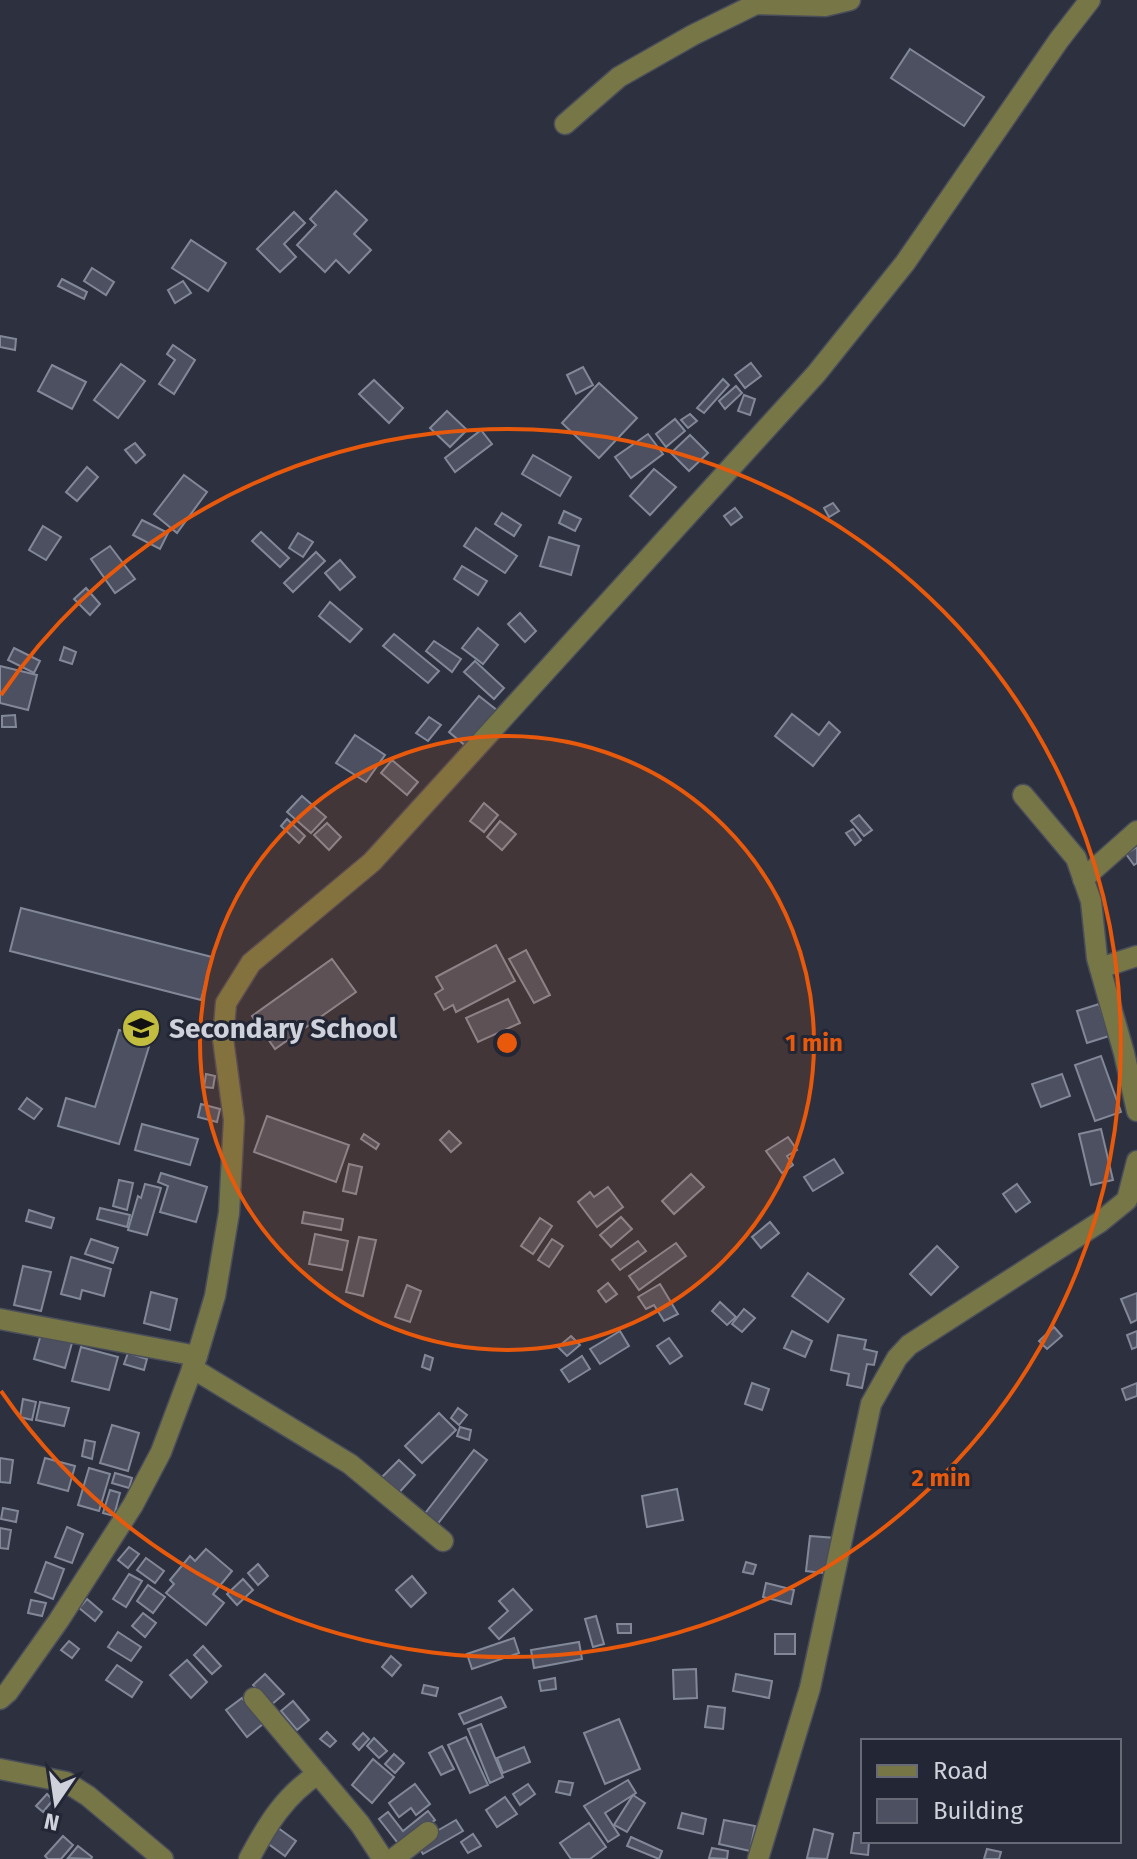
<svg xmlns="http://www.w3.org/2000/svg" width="1137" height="1859" viewBox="0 0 1137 1859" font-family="'Fira Sans',sans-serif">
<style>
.building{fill:#4c5060;stroke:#838899;stroke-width:2}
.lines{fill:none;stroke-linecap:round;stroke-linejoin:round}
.minor-casing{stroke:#4a4e5b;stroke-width:23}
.minor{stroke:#777646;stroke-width:20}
.ring{fill:none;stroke:#e8590c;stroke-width:4}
.labels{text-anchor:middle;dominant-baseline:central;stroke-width:6;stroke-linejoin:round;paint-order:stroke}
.poi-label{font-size:28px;font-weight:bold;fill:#cfd1db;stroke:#232735;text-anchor:start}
.centre{fill:#e8590c;stroke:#232735;stroke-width:4}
.ring-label{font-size:24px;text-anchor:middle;font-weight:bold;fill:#e8590c;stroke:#232735;stroke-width:6;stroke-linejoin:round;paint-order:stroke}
</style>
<rect width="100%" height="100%" fill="#2d313f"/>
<!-- building -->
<g class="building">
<path d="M910,49L984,97L964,126L891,78Z"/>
<path d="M336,191L367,220L354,234L371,250L349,273L336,260L325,272L297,245L316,225L310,219Z"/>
<path d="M294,212L305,223L284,244L296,257L280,272L257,249Z"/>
<path d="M191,240L226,263L208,291L172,268Z"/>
<path d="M92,268L114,282L106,295L84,281Z"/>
<path d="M62,279L87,292L84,299L58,286Z"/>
<path d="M183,281L191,293L175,303L168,290Z"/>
<path d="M0,336L16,339L15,350L0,347Z"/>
<path d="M173,345L195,360L174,394L159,384L175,360L167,354Z"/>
<path d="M751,363L761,376L745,388L735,375Z"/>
<path d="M121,364L145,381L118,418L94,400Z"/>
<path d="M52,365L86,382L72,409L38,391Z"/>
<path d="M583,367L593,385L576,394L567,375Z"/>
<path d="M723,379L729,385L704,413L697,408Z"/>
<path d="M374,380L403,408L389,423L359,394Z"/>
<path d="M599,383L637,418L599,458L562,423Z"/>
<path d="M736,386L742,393L725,409L719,401Z"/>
<path d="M744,395L755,399L750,415L738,411Z"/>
<path d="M447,411L467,430L450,447L430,428Z"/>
<path d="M690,414L697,421L688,428L681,420Z"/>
<path d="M675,419L685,431L666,447L656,434Z"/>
<path d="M481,430L492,444L455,472L445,458Z"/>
<path d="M648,434L663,454L631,478L615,457Z"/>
<path d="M690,435L708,453L689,471L671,453Z"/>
<path d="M135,443L145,455L136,463L125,450Z"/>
<path d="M533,455L571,477L560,496L522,474Z"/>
<path d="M87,467L98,477L77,501L66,492Z"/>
<path d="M654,469L676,487L650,515L630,496Z"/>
<path d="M184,475L207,492L177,533L154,514Z"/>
<path d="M833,503L839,511L829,517L824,508Z"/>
<path d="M735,508L742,517L731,525L724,516Z"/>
<path d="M564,511L581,519L575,531L559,523Z"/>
<path d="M502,513L521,525L514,536L495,524Z"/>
<path d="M142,520L168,533L160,549L133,535Z"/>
<path d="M43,526L61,537L46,560L29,550Z"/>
<path d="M476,528L517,556L505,573L464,546Z"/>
<path d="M261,532L289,558L280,567L252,541Z"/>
<path d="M298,533L313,542L303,557L289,548Z"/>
<path d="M549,537L579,546L571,575L540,566Z"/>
<path d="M110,546L135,579L115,593L91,559Z"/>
<path d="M316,552L325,561L293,592L284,583Z"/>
<path d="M340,560L355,577L340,590L325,573Z"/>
<path d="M462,566L487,581L478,595L454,579Z"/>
<path d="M86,588L100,604L90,615L74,599Z"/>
<path d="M330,602L362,629L350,642L319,616Z"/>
<path d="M520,613L536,631L525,642L508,624Z"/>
<path d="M478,628L498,645L483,664L462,648Z"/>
<path d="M394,634L439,671L428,683L383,646Z"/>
<path d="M434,641L461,659L452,672L426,651Z"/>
<path d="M64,647L76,652L72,664L60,660Z"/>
<path d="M14,648L40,661L34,673L8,660Z"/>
<path d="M475,661L504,688L494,699L464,672Z"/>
<path d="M0,666L37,675L28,710L0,703Z"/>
<path d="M479,696L498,711L467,747L449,732Z"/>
<path d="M792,714L819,735L829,722L840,732L813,766L775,736Z"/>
<path d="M15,715L16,727H2V716Z"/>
<path d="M429,717L441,725L428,741L416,733Z"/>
<path d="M355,735L385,755L366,782L336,763Z"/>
<path d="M392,760L418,782L407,795L381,773Z"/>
<path d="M302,796L326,817L311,833L287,812Z"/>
<path d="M484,803L498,815L484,832L470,821Z"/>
<path d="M859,815L872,830L864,836L851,821Z"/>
<path d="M287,819L305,836L299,843L281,826Z"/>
<path d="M500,821L516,834L502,850L487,837Z"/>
<path d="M327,823L341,837L329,850L314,835Z"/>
<path d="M853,829L861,840L855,845L846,833Z"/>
<path d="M1137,847V863L1134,865L1126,854Z"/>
<path d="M21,908L212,957L201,1000L10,951Z"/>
<path d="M496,945L515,981L456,1012L453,1005L444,1010L435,994L443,989L436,977Z"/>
<path d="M526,950L550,995L534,1003L509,959Z"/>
<path d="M332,959L356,992L275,1049L252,1016Z"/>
<path d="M508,999L520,1023L478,1042L466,1018Z"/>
<path d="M1099,1004L1109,1036L1087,1043L1077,1011Z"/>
<path d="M119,1030L151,1040L119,1144L58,1126L66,1098L95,1107Z"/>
<path d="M1101,1056L1121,1112L1095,1121L1075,1065Z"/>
<path d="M206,1074L215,1076L213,1088L204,1087Z"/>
<path d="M1062,1074L1070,1096L1041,1107L1032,1084Z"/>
<path d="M27,1098L42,1109L34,1119L19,1109Z"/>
<path d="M201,1104L220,1109L217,1122L198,1117Z"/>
<path d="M267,1116L349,1145L336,1182L254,1152Z"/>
<path d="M142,1124L198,1139L190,1165L135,1150Z"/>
<path d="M1101,1129L1113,1180L1091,1185L1079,1134Z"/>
<path d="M449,1131L461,1143L451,1152L440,1140Z"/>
<path d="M364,1134L379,1144L376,1149L361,1139Z"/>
<path d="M788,1137L797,1150L787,1156L793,1165L782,1173L766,1151Z"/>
<path d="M834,1159L843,1173L813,1191L804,1177Z"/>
<path d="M349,1164L362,1167L356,1194L343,1191Z"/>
<path d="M161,1173L207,1187L196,1222L160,1212L168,1186L158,1182Z"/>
<path d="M691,1174L704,1187L674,1214L662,1201Z"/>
<path d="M119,1180L133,1183L127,1210L113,1206Z"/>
<path d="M145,1184L161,1188L147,1235L128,1230L138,1196L141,1198Z"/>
<path d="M1017,1184L1030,1202L1016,1212L1003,1194Z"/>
<path d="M608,1187L623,1207L597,1227L578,1202L590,1192L594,1197Z"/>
<path d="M100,1208L130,1215L127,1227L97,1219Z"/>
<path d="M29,1210L54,1218L51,1228L26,1221Z"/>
<path d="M304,1212L343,1219L341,1230L302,1223Z"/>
<path d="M621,1217L632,1229L611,1247L600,1235Z"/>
<path d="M540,1218L552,1226L533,1254L521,1246Z"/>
<path d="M770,1222L779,1233L761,1248L752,1237Z"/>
<path d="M315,1234L348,1241L342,1270L309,1264Z"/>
<path d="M359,1237L376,1240L363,1296L346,1292Z"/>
<path d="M91,1239L118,1248L113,1263L85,1254Z"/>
<path d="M552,1239L563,1246L549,1267L538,1260Z"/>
<path d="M638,1241L646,1251L620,1270L612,1260Z"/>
<path d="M676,1243L686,1256L639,1290L629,1276Z"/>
<path d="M937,1246L958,1267L931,1295L910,1274Z"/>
<path d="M71,1257L111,1269L104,1296L82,1290L80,1299L61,1294Z"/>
<path d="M23,1266L51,1272L41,1311L14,1305Z"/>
<path d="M808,1273L844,1299L828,1322L792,1296Z"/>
<path d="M608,1283L617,1294L606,1302L598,1291Z"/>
<path d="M660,1284L678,1314L664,1321L654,1305L646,1309L638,1297Z"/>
<path d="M407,1285L421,1291L410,1322L395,1317Z"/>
<path d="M151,1292L177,1299L170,1330L144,1323Z"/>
<path d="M1137,1293V1320L1131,1323L1121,1299Z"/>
<path d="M720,1302L736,1317L727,1325L712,1311Z"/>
<path d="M744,1309L755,1318L742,1332L732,1324Z"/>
<path d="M1054,1327L1062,1336L1047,1349L1039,1341Z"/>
<path d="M620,1331L629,1346L600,1364L590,1349Z"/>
<path d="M792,1331L812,1341L805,1357L784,1348Z"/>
<path d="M1137,1331V1347L1132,1349L1127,1335Z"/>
<path d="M41,1334L72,1343L65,1368L34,1359Z"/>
<path d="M838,1335L866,1340L864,1349L877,1352L874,1365L867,1364L862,1388L847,1385L849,1374L831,1370Z"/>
<path d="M571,1336L580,1345L567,1356L558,1347Z"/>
<path d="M669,1338L682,1356L670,1364L657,1346Z"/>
<path d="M81,1347L118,1357L109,1390L72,1381Z"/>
<path d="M128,1353L147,1359L144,1370L124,1364Z"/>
<path d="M425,1355L433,1358L430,1370L422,1367Z"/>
<path d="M582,1356L590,1369L569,1382L561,1370Z"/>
<path d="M752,1383L769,1389L762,1410L745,1404Z"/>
<path d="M1137,1383V1396L1126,1400L1122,1389Z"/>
<path d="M23,1399L36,1402L32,1420L20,1417Z"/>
<path d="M40,1402L69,1408L64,1426L36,1420Z"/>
<path d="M458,1408L467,1415L459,1425L451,1418Z"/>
<path d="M439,1413L456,1430L422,1463L405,1446Z"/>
<path d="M112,1425L139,1433L128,1471L100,1463Z"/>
<path d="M460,1427L471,1430L469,1440L457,1436Z"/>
<path d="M85,1440L95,1442L92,1459L82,1456Z"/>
<path d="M474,1450L487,1460L436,1526L423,1516Z"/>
<path d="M0,1458L13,1460L10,1483L0,1482Z"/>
<path d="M45,1458L75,1466L68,1491L38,1483Z"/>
<path d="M399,1460L415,1475L396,1496L379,1480Z"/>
<path d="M89,1468L110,1474L99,1511L78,1505Z"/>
<path d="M115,1473L132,1478L129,1488L112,1483Z"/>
<path d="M677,1489L683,1520L647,1527L642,1496Z"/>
<path d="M110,1490L120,1493L114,1516L103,1513Z"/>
<path d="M3,1508L18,1511L16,1522L1,1519Z"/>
<path d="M67,1527L83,1534L72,1563L55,1557Z"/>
<path d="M0,1528L11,1530L8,1549L0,1548Z"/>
<path d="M810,1536L836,1538L832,1574L806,1571Z"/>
<path d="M129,1547L139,1554L128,1568L118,1560Z"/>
<path d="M206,1549L232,1571L213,1594L224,1603L206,1625L166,1593L174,1584L170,1580L190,1556L195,1561Z"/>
<path d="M146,1558L164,1571L155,1583L137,1570Z"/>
<path d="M46,1562L64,1569L53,1599L35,1592Z"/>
<path d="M746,1562L756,1565L753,1574L743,1572Z"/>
<path d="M258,1564L268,1576L258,1585L248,1573Z"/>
<path d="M129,1574L142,1581L126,1607L113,1599Z"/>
<path d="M412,1576L426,1593L411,1607L396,1590Z"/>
<path d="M243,1579L253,1590L237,1605L227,1594Z"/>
<path d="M766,1583L794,1590L791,1604L763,1597Z"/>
<path d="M148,1585L165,1597L153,1613L137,1601Z"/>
<path d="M513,1589L532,1610L499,1639L489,1628L508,1611L499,1601Z"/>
<path d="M87,1599L102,1612L95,1621L79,1608Z"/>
<path d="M31,1600L46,1603L42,1616L28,1613Z"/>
<path d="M143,1613L156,1623L145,1637L132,1626Z"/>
<path d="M596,1616L604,1644L593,1647L585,1619Z"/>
<path d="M617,1624H631V1633H618Z"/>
<path d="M118,1632L141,1647L131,1661L108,1647Z"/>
<rect x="775" y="1634" width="20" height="20"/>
<path d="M514,1638L519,1653L472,1669L467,1654Z"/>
<path d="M69,1641L79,1649L72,1658L61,1650Z"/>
<path d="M579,1642L582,1659L534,1668L531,1650Z"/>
<path d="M203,1646L221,1666L212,1674L194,1655Z"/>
<path d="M391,1656L401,1665L392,1676L382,1667Z"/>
<path d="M187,1660L207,1682L191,1698L170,1675Z"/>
<path d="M117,1665L142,1682L132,1697L106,1680Z"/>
<path d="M696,1669L697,1698L674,1699L673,1670Z"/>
<path d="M265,1674L284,1694L271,1705L253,1685Z"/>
<path d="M736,1674L772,1681L769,1698L733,1691Z"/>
<path d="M555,1678L556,1689L541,1691L539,1681Z"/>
<path d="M424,1685L438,1688L436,1696L422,1693Z"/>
<path d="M501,1697L506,1707L464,1724L459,1714Z"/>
<path d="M242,1698L263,1724L247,1737L226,1710Z"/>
<path d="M293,1701L309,1720L297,1730L281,1711Z"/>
<path d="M708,1706L725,1708L723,1729L705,1727Z"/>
<path d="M619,1719L640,1769L605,1784L584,1733Z"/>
<path d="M481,1724L503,1777L490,1783L468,1729Z"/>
<path d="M327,1732L336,1741L330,1747L320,1739Z"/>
<path d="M363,1733L369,1739L359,1750L353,1744Z"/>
<path d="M466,1737L488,1785L470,1793L448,1745Z"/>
<path d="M374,1738L387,1751L379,1758L367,1746Z"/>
<path d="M442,1746L454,1769L441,1775L429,1753Z"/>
<path d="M524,1747L530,1762L503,1773L497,1758Z"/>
<path d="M394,1754L404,1763L395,1773L385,1764Z"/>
<path d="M373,1759L394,1777L372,1803L352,1785Z"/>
<path d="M628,1780L636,1793L605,1813L619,1835L608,1842L584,1806Z"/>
<path d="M559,1781L573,1783L570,1795L556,1792Z"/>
<path d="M415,1784L430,1804L416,1815L411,1808L399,1817L389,1803Z"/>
<path d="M528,1784L535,1794L520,1805L513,1794Z"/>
<path d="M47,1794L53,1800L43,1812L36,1806Z"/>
<path d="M633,1795L645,1803L627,1832L614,1825Z"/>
<path d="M505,1797L517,1814L497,1827L486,1810Z"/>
<path d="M428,1811L435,1820L401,1847L379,1819L388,1812L403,1831Z"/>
<path d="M682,1813L706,1819L703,1834L678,1828Z"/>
<path d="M456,1820L463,1831L423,1854L416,1843Z"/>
<path d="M724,1820L755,1826L750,1851L719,1844Z"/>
<path d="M589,1823L606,1847L590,1859H571L560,1843Z"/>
<path d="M274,1825L296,1841L285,1856L263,1840Z"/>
<path d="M814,1829L833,1834L827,1859L807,1858Z"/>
<path d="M854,1833H863V1841H869L868,1855L851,1853Z"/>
<path d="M473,1834L481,1846L468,1853L461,1842Z"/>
<path d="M63,1836L73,1845L61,1859H48L45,1856Z"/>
<path d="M631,1837L662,1851L659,1859L627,1846Z"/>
<path d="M78,1846L92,1857L91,1859L68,1858Z"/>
<path d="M712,1848L728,1851L727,1859L709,1858Z"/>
<path d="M987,1849L1001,1852L999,1859H984Z"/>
</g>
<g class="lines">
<!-- minor casing -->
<g class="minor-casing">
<g id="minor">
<path d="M565,124L619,77L693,35L756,4L825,6L850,0"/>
<path d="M1023,795L1076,858L1091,901L1097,958L1124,1053L1137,1111"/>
<path d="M1083,879L1137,831"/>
<path d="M1100,968L1137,956"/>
<path d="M0,1319L197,1356"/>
<path d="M192,1368L350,1464L443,1541"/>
<path d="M254,1698L360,1824L383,1859"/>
<path d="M0,1699L8,1692L59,1620L133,1505L161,1452L197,1356L215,1296L229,1213L234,1120L223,1039L226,1003L251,963L372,862L816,374L905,263L1059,40L1090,0"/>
<path d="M0,1769L66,1782L88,1796L163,1859"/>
<path d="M249,1859C267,1825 285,1795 318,1774"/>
<path d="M393,1859L428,1832"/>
<path d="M758,1859L810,1688L871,1404L897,1358L909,1345L1100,1222L1127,1200L1137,1161"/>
</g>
</g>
<!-- minor -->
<use href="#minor" class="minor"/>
</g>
<!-- distance rings -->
<circle cx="507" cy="1043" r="307" fill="#e8590c" fill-opacity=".12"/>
<g class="ring">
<circle cx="507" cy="1043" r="307"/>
<path d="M1 695A614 614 0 1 1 1 1391"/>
</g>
<!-- icons -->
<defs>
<g id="school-disc" transform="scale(2)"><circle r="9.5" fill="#c2bd3f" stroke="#232735"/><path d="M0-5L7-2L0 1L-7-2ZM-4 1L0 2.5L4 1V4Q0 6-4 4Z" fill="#111"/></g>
</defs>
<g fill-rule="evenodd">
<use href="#school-disc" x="141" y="1028"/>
</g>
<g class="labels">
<!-- poi labels -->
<g class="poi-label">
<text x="169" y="1028">Secondary School</text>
</g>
</g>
<circle cx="507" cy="1043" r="12" class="centre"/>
<g class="ring-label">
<text x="814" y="1051">1 min</text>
<text x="941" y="1486">2 min</text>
</g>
<!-- legend -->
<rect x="861" y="1739" width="260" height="104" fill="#232735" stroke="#686b77" stroke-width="2"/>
<rect x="877" y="1765" width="40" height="12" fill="#777646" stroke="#686b77" stroke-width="2"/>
<text x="933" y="1779" font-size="24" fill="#cfd1db">Road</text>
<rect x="877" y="1799" width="40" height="24" fill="#4c5060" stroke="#686b77" stroke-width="2"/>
<text x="933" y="1819" font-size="24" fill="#cfd1db">Building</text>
<!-- north arrow -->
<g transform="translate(56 1803) rotate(193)" stroke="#232735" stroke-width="6" paint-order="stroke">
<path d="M0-6L14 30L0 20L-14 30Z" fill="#cfd1db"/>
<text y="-12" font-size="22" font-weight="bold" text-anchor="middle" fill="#cfd1db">N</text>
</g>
</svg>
